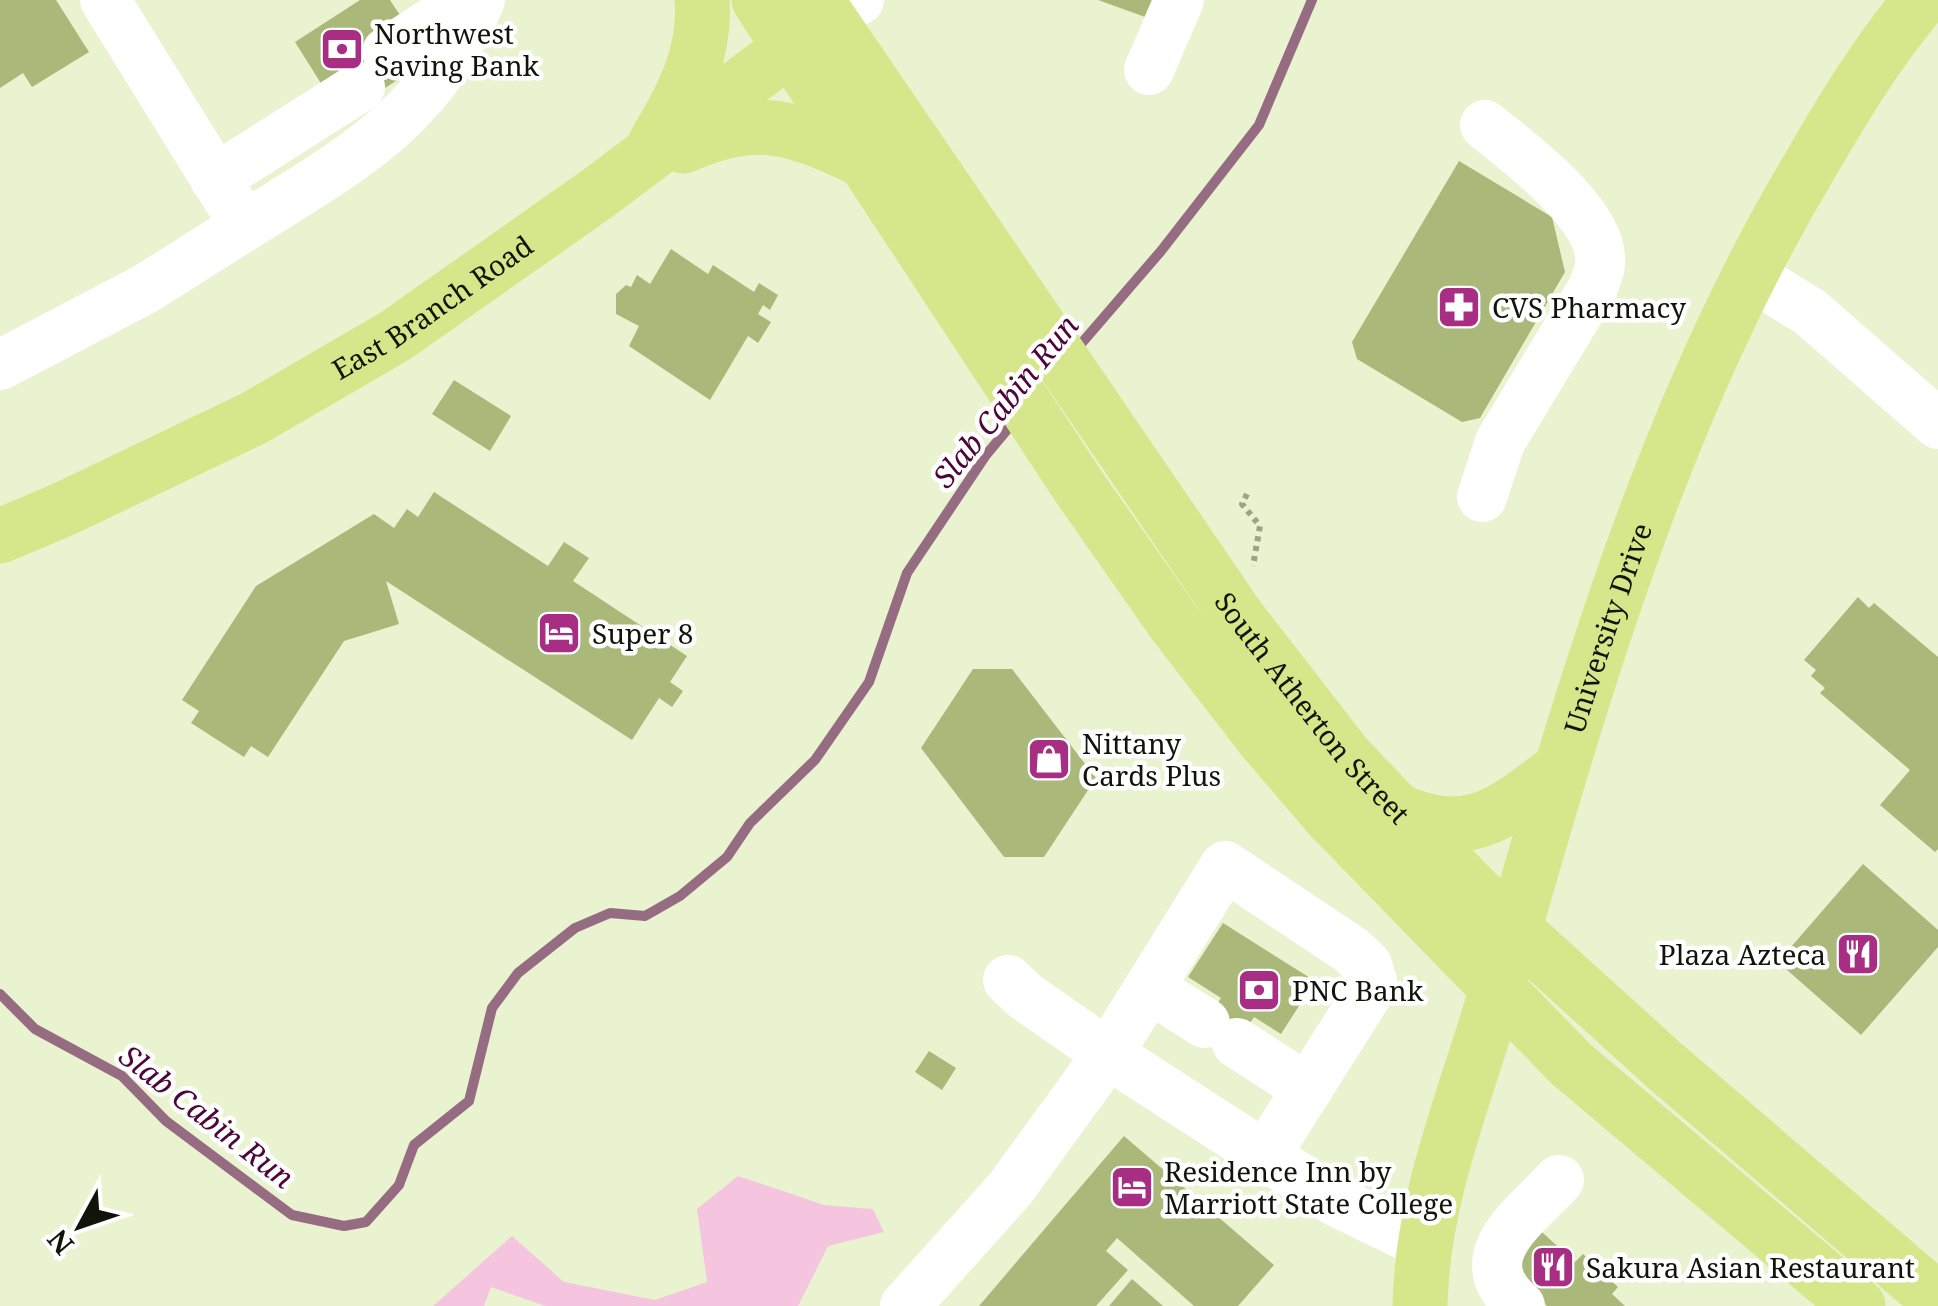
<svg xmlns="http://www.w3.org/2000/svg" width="1938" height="1306" viewBox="0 0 1938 1306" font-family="'Noto Serif',serif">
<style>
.green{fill:#f5c5e0}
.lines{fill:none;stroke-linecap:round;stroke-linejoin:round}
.stream{stroke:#956c82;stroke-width:10}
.building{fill:#aab879}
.path{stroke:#9ba388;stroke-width:6;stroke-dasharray:5 5;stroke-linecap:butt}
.minor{stroke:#fff;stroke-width:50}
.major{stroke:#d6e68b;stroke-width:55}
.labels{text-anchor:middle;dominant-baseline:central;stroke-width:9;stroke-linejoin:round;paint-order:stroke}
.poi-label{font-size:28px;fill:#111408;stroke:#fff;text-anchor:start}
.street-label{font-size:28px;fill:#111408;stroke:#fff}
.water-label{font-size:30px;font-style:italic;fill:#4e053a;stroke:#fff}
</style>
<rect width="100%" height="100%" fill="#e9f3d0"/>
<!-- green -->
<path class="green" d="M738,1176L824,1205L873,1209L884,1232L828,1246L798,1306H545L491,1287L484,1306H433L512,1236L564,1282L655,1300L707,1282L697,1209Z"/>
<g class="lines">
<!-- stream -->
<g class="stream">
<path d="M1074,352L1161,251L1259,125L1312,0"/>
<path d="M0,994L35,1029L122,1076L166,1121L292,1215L344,1226L366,1222L399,1185L414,1145L469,1101L492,1008L518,973L575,928L610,913L645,916L680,896L727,857L750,823L815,760L869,682L907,573L986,455L1017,418"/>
</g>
</g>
<!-- building -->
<g class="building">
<path d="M0,0H56L89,52L32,87L23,73L0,88Z"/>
<path d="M360,0H390L409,29L383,46L402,77L368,99L322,85L295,42Z"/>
<path d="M1098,0H1168L1159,22Z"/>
<path d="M1459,161L1552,217L1565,272L1480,418L1462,422L1357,359L1352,342Z"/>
<path d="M671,249L708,274L713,265L754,292L759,283L778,295L770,310L763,305L758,314L771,322L758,343L748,336L710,400L629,346L639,326L616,314V294L626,285L631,287L637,275L650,284Z"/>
<path d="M454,380L511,416L490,451L432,414Z"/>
<path d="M434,492L548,566L564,542L589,558L573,581L687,656L670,682L683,691L672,707L659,698L632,740L386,581L399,624L344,641L268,757L251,746L244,757L191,723L199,711L182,700L256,586L374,514L394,528L407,509L418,517Z"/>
<path d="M1858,597L1869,608L1874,603L1938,657V849L1935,852L1880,805L1910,770L1820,693L1825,688L1811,676L1816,670L1804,660Z"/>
<path d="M973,669H1012L1096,778L1044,857H1004L921,748Z"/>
<path d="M1863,864L1938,930V947L1861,1035L1778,962Z"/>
<path d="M1223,923L1315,981L1281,1034L1254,1017L1229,1056L1197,1036L1221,998L1188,977Z"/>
<path d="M929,1051L956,1068L942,1090L915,1072Z"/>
<path d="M1124,1136L1274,1265L1238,1306H1194L1117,1238L1106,1251L1128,1270L1096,1306H979Z"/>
<path d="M1533,1224L1575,1262L1583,1254L1618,1287L1612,1294L1625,1306H1547L1509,1272Z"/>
<path d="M1132,1279L1163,1306H1109Z"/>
</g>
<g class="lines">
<!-- path -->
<path class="path" d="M1247,494L1242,504L1260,526L1253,566"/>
<!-- minor -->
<g class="minor">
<path d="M105,0L245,226C349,160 430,120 480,0"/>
<path d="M829,19L859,0"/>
<path d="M387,52L467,0"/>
<path d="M1149,70L1179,0"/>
<path d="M215,179L360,87"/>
<path d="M1748,274L1810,312L1938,424"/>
<path d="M0,365L145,289L245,226"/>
<path d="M1482,497L1500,442L1593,288C1595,281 1599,273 1600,265C1606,216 1519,153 1485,125"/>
<path d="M1008,980L1025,996L1108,1054L1337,1202L1424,1244"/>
<path d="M1149,988L1205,1023"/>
<path d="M1237,1043L1308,1089"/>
<path d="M905,1306L1010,1189L1108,1054L1225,866L1351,950L1367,965L1372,981L1366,996L1265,1156"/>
<path d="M1520,1306C1464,1257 1524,1218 1559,1180"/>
</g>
<!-- major -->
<g class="major">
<path d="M759,0L1079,487L1175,624L1263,738L1329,815L1571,1064L1858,1306"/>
<path id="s1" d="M816,0L1238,618L1346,757L1471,888L1513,928L1665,1066L1938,1300"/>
<path d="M656,142C683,97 706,54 702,0"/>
<path d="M683,146C759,113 793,127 865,161"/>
<path id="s2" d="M0,536L64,509L254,418L395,336L601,191L818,27"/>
<path d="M1395,810C1470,842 1500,815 1559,770"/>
<path id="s3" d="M1420,1306C1422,1196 1466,1096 1496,992C1577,711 1657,422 1808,169C1842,110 1877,52 1921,0"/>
</g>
</g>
<!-- icons -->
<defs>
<g id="bank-square" transform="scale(2.25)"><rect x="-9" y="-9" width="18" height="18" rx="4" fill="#a82e83" stroke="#fff"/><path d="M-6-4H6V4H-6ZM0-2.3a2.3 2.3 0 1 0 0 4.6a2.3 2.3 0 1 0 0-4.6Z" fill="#fff"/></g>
<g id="pharmacy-square" transform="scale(2.25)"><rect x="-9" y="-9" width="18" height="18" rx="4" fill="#a82e83" stroke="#fff"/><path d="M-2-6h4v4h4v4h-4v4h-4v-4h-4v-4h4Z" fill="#fff"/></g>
<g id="hotel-square" transform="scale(2.25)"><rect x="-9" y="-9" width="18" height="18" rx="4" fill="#a82e83" stroke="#fff"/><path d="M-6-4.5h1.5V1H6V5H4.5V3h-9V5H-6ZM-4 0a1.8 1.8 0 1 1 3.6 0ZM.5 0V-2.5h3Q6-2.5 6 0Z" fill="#fff"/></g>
<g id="shop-square" transform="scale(2.25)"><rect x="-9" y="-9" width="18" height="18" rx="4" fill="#a82e83" stroke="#fff"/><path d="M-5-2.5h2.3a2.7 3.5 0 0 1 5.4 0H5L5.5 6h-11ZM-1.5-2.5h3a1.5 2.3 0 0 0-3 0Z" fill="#fff"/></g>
<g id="restaurant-square" transform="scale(2.25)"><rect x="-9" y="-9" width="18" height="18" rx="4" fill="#a82e83" stroke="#fff"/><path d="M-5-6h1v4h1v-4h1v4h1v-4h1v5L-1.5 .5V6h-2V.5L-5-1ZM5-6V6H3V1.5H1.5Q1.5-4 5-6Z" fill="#fff"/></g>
</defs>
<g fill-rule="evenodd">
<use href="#bank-square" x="342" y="49"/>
<use href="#pharmacy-square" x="1459" y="307"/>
<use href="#hotel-square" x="559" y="633"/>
<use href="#shop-square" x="1049" y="759"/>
<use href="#restaurant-square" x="1858" y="954"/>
<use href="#bank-square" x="1259" y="990"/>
<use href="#hotel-square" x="1132" y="1187"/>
<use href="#restaurant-square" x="1553" y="1267"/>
</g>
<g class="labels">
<!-- poi labels -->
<g class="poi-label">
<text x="374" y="33">Northwest<tspan x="374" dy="32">Saving Bank</tspan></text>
<text x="1492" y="307">CVS Pharmacy</text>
<text x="592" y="633">Super 8</text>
<text x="1082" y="743">Nittany<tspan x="1082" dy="32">Cards Plus</tspan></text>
<text x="1826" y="954" text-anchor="end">Plaza Azteca</text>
<text x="1292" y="990">PNC Bank</text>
<text x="1164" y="1171">Residence Inn by<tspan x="1164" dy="32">Marriott State College</tspan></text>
<text x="1586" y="1267">Sakura Asian Restaurant</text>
</g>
<!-- street labels -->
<g class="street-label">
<text stroke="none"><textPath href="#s2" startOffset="490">East Branch Road</textPath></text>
<text stroke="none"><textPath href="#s3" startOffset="705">University Drive</textPath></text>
<text stroke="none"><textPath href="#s1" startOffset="865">South Atherton Street</textPath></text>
</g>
<!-- water labels -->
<g class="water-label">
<text transform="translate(1005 401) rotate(-51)">Slab Cabin Run</text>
<text transform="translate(207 1116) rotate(38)">Slab Cabin Run</text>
</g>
</g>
<!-- north arrow -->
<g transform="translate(80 1226) rotate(230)" stroke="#ffffff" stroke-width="8" paint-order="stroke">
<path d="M0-8L18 38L0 25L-18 38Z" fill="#111408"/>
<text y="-15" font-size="28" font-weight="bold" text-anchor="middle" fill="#111408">N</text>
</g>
</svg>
